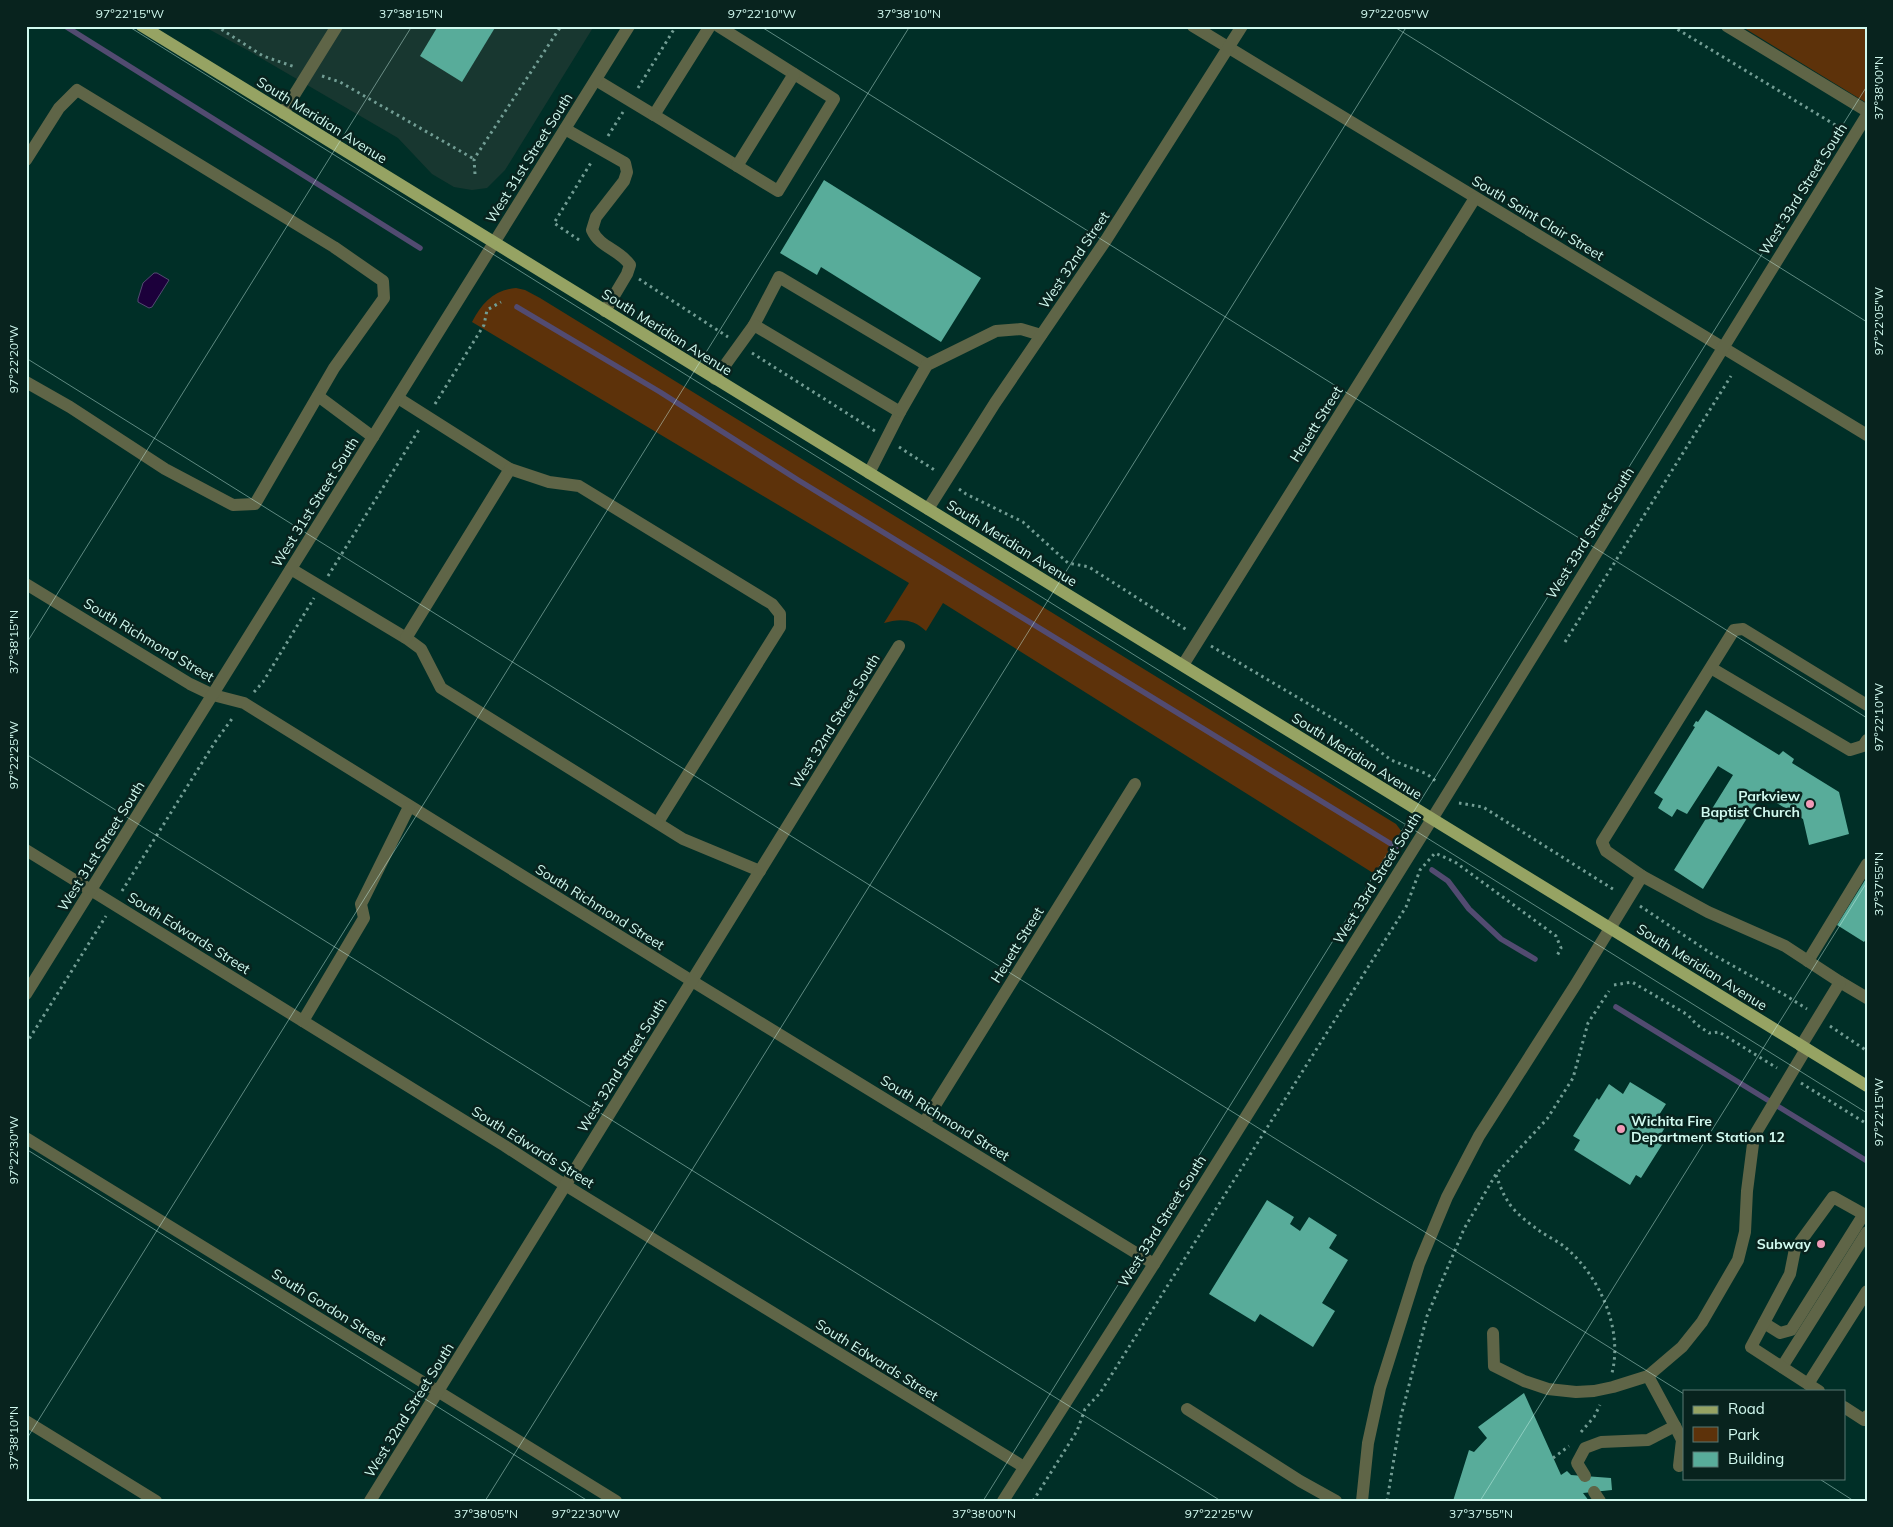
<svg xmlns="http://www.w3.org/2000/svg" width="1893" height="1527" viewBox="0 0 1893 1527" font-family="Mulish,sans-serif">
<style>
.built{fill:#183730}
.green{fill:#5d320a}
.water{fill:#1c003b;stroke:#524b71}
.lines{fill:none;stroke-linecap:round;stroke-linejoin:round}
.stream{stroke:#524b71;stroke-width:5.5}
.building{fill:#58ac9a}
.path{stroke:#729d94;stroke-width:3;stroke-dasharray:2.5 4;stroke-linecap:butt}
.minor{stroke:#5f6547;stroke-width:12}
.major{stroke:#96a363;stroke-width:12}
.ticks{fill:none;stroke:#d1f9ef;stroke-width:1;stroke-opacity:0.45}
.poi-dot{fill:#f09ab7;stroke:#08231e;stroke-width:2}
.labels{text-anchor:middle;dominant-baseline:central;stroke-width:5;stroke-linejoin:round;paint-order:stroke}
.street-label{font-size:14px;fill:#d1f9ef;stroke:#08231e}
.poi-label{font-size:14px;font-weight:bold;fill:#d1f9ef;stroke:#08231e;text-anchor:end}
.neatline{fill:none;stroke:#d1f9ef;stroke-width:2}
.ticks-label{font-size:12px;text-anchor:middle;fill:#d1f9ef}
</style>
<rect width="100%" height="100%" fill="#002f27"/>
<!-- built -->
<path class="built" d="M203,26H594L505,170L487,188L472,190L454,187L432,174L398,138L249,51Z"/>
<!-- green -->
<g class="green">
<path d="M1741,26H1867V99L1865,102Z"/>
<path d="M516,288L525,290L540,298L1396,824L1402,832L1403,842L1381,878L943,603L926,631C914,619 900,618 884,623L909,583L472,322C482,303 494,290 516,288Z"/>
</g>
<!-- water -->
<path class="water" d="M154,273H157L169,280L152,307L149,308L138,302V299L143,283Z"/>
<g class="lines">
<!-- stream -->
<g class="stream">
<path d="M65,26L420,248"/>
<path d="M517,307L660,392L798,480L1396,847"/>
<path d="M1432,870L1448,881L1469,909L1501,939L1535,959"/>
<path d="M1616,1007L1867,1161"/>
</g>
</g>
<!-- building -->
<g class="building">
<path d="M438,26H496L462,82L420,56Z"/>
<path d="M824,180L981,278L941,342L821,267L817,275L780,253Z"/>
<path d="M1706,710L1779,755L1783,751L1794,759L1792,763L1839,792L1849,834L1809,845L1803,819L1762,794L1703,889L1674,870L1733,775L1718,766L1687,814L1677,809L1672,817L1658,808L1663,799L1654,793L1695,727L1693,726L1696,721L1698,722Z"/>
<path d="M1867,877V938L1864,942L1837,925Z"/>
<path d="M1630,1082L1666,1104L1659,1115L1668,1122L1660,1136L1665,1140L1641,1178L1636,1175L1630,1185L1574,1150L1580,1140L1573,1136L1597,1098L1599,1100L1609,1084L1623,1094Z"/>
<path d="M1267,1200L1294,1217L1290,1224L1300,1231L1309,1217L1337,1235L1329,1248L1348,1260L1322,1303L1335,1311L1313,1347L1260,1314L1255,1322L1209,1294Z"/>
<path d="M1524,1393L1561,1475L1567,1471L1571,1475L1611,1478L1612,1490L1583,1493L1589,1501H1453L1469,1450L1474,1452L1487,1438L1478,1427Z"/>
</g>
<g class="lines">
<!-- path -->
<g class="path">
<path d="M216,26L263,56L295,67"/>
<path d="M1672,26L1837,126"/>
<path d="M322,76L340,82L474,159"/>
<path d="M638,88L676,26"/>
<path d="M608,136L623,112"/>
<path d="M475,174L474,159L561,26"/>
<path d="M579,240L554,223L592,161"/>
<path d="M639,279L728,337"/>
<path d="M752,353L875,431"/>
<path d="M435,404L484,325L487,310L501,302"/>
<path d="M899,447L936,471"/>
<path d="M959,489L966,494L1023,522L1068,563L1089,567L1187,630"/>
<path d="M328,576L420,428"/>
<path d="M1565,642L1731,376"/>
<path d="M1211,646L1349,728L1391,760L1427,774L1438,783"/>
<path d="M254,692L263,682L314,598"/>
<path d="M1459,803L1483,807L1616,891"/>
<path d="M122,891L215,742L234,716"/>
<path d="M1640,906L1712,954L1785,995L1807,1009"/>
<path d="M1614,985L1632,982L1688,1015L1696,1024L1709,1033L1719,1032L1777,1068"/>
<path d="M1830,1026L1867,1051"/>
<path d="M26,1044L106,916"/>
<path d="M1801,1083L1867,1124"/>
<path d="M1496,1175C1499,1183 1502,1192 1507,1200C1513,1211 1527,1222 1537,1229C1546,1236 1558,1241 1566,1248C1600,1277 1623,1329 1612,1373"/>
<path d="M1581,1432L1594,1417L1600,1405"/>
<path d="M1553,1458L1569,1446"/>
<path d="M1033,1501L1077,1431L1085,1409L1100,1393L1406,907L1420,870L1435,853L1455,862L1556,936L1561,948L1556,958"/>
<path d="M1387,1501L1401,1416L1427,1316L1464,1229L1496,1174L1547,1119L1573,1078L1588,1023L1609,991"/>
</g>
<!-- minor -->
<g class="minor">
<path d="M1193,26L1867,435"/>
<path d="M1727,26L1867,111"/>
<path d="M596,80L654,115L710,26"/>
<path d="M283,113L337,26"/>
<path d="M654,115L778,191L834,99L718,26"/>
<path d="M565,129L625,163L627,172L624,181L596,217L592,230C600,248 619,249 630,265L627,274L605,311"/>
<path d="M26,160L59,108L77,90L334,247L383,281L384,298L334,368L255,504L233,505L165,469L70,407L26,382"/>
<path d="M737,166L794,74"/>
<path d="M754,325L779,277L927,365"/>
<path d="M715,379L754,325L900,412L869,473"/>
<path d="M318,396L373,437"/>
<path d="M398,398L510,469L549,482L579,486L772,604L780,614V627L658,822"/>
<path d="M900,412L927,365L996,331L1021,329L1041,335"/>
<path d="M928,509L995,403L1106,240L1242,26"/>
<path d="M291,569L406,638L421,649L441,688L683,839L760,871"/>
<path d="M26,584L190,684L213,695L244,703L692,981L1154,1264"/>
<path d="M406,638L510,469"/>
<path d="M1183,665L1475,198"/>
<path d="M1711,668L1850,750L1863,746L1867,740"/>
<path d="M26,850L505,1146L565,1185L1024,1467"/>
<path d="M1642,876L1606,851L1602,842L1734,630L1743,629L1867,705"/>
<path d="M1808,961L1867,864"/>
<path d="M1840,982L1867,998"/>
<path d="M26,994L629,26"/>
<path d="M303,1021L364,918L361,904L409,807"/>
<path d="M924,1123L1135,784"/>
<path d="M26,1138L616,1501"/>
<path d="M1764,1323L1780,1333L1791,1330L1864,1214"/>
<path d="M1493,1333L1494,1366L1524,1381L1548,1389L1576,1392L1594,1391L1613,1387L1648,1376L1682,1347L1702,1322L1738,1260L1745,1232L1747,1191L1754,1136L1806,1049"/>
<path d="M1782,1367L1867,1232"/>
<path d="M1808,1384L1751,1347L1790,1274L1795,1249L1833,1197L1867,1216"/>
<path d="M1819,1391L1808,1384L1867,1291"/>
<path d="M1844,1407L1864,1420L1867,1416"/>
<path d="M1187,1409L1300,1481L1336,1501"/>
<path d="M26,1421L156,1501"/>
<path d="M1675,1426L1682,1440L1679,1466"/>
<path d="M1585,1476L1577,1463L1585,1448L1601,1442L1648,1440L1675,1426L1648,1376"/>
<path d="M1594,1492L1600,1501"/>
<path d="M370,1501L899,646"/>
<path d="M1003,1501L1154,1264L1432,819L1867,115"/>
<path d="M1362,1501L1368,1443L1380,1388L1419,1264L1447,1197L1479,1136L1576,984L1642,876L1708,912L1785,946L1840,982L1801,1046"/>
</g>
<!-- major -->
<path class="major" d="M142,26L1867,1086"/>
</g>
<!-- ticks -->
<path class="ticks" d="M128,26L1867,1113M760,26L1867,718M1393,26L1867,322M26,358L1684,1394M26,644L412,26M26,754L1221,1501M26,1149L588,1501M26,1440L910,26M1818,1478L1854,1501M485,1501L1407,26M983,1501L1867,86M1480,1501L1867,882"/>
<!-- markers -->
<g class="poi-dot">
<circle cx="1810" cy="804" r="5"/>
<circle cx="1621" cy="1129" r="5"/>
<circle cx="1821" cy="1244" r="5"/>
</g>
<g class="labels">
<!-- street labels -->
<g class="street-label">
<text transform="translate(322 120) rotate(32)">South Meridian Avenue</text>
<text transform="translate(529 158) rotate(-58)">West 31st Street South</text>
<text transform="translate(1803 189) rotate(-58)">West 33rd Street South</text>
<text transform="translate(1538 218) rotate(31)">South Saint Clair Street</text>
<text transform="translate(1074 260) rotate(-56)">West 32nd Street</text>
<text transform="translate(667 332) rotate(32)">South Meridian Avenue</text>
<text transform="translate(1316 424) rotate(-58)">Heuett Street</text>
<text transform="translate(315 502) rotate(-58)">West 31st Street South</text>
<text transform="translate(1590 533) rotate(-58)">West 33rd Street South</text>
<text transform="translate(1012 543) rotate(32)">South Meridian Avenue</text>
<text transform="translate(149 640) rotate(31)">South Richmond Street</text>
<text transform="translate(835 721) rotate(-58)">West 32nd Street South</text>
<text transform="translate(1357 756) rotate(32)">South Meridian Avenue</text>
<text transform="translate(101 846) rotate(-58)">West 31st Street South</text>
<text transform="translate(1377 878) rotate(-58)">West 33rd Street South</text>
<text transform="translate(600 907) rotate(32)">South Richmond Street</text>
<text transform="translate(189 933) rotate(32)">South Edwards Street</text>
<text transform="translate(1017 945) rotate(-58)">Heuett Street</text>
<text transform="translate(1702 967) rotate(32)">South Meridian Avenue</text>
<text transform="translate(622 1065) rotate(-58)">West 32nd Street South</text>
<text transform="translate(945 1118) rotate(32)">South Richmond Street</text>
<text transform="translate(533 1147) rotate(32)">South Edwards Street</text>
<text transform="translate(1162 1221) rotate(-58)">West 33rd Street South</text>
<text transform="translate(329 1307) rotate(32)">South Gordon Street</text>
<text transform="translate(877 1360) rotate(32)">South Edwards Street</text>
<text transform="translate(409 1410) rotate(-58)">West 32nd Street South</text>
</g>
<!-- poi labels -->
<g class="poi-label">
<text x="1800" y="796">Parkview<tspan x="1800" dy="16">Baptist Church</tspan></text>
<text x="1631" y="1121" text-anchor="start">Wichita Fire<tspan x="1631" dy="16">Department Station 12</tspan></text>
<text x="1811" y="1244">Subway</text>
</g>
</g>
<!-- border -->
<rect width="1893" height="1527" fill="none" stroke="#08231e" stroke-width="55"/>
<!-- legend -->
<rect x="1683" y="1390" width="162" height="90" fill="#08231e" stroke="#587972"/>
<rect x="1693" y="1406" width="25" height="8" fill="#96a363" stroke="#587972"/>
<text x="1728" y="1414" font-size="15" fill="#d1f9ef">Road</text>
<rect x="1693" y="1427" width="25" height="15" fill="#5d320a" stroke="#587972"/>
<text x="1728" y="1440" font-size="15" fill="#d1f9ef">Park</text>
<rect x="1693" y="1452" width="25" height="15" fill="#58ac9a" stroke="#587972"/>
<text x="1728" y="1464" font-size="15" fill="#d1f9ef">Building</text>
<rect x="28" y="28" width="1838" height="1472" class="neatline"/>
<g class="ticks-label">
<text x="130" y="18">97°22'15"W</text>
<text x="411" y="18">37°38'15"N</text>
<text x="762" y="18">97°22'10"W</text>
<text x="909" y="18">37°38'10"N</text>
<text x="1395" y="18">97°22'05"W</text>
<text transform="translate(1879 88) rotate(-90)" y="4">37°38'00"N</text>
<text transform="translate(1879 321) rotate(-90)" y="4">97°22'05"W</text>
<text transform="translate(14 359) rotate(-90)" y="4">97°22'20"W</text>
<text transform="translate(14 642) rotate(-90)" y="4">37°38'15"N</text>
<text transform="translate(1879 717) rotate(-90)" y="4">97°22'10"W</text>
<text transform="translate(14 755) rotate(-90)" y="4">97°22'25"W</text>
<text transform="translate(1879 884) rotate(-90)" y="4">37°37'55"N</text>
<text transform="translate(1879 1112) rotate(-90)" y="4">97°22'15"W</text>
<text transform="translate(14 1150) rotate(-90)" y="4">97°22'30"W</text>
<text transform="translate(14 1438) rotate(-90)" y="4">37°38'10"N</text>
<text x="486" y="1518">37°38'05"N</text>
<text x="586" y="1518">97°22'30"W</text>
<text x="984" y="1518">37°38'00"N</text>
<text x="1219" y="1518">97°22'25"W</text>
<text x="1481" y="1518">37°37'55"N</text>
</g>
</svg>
